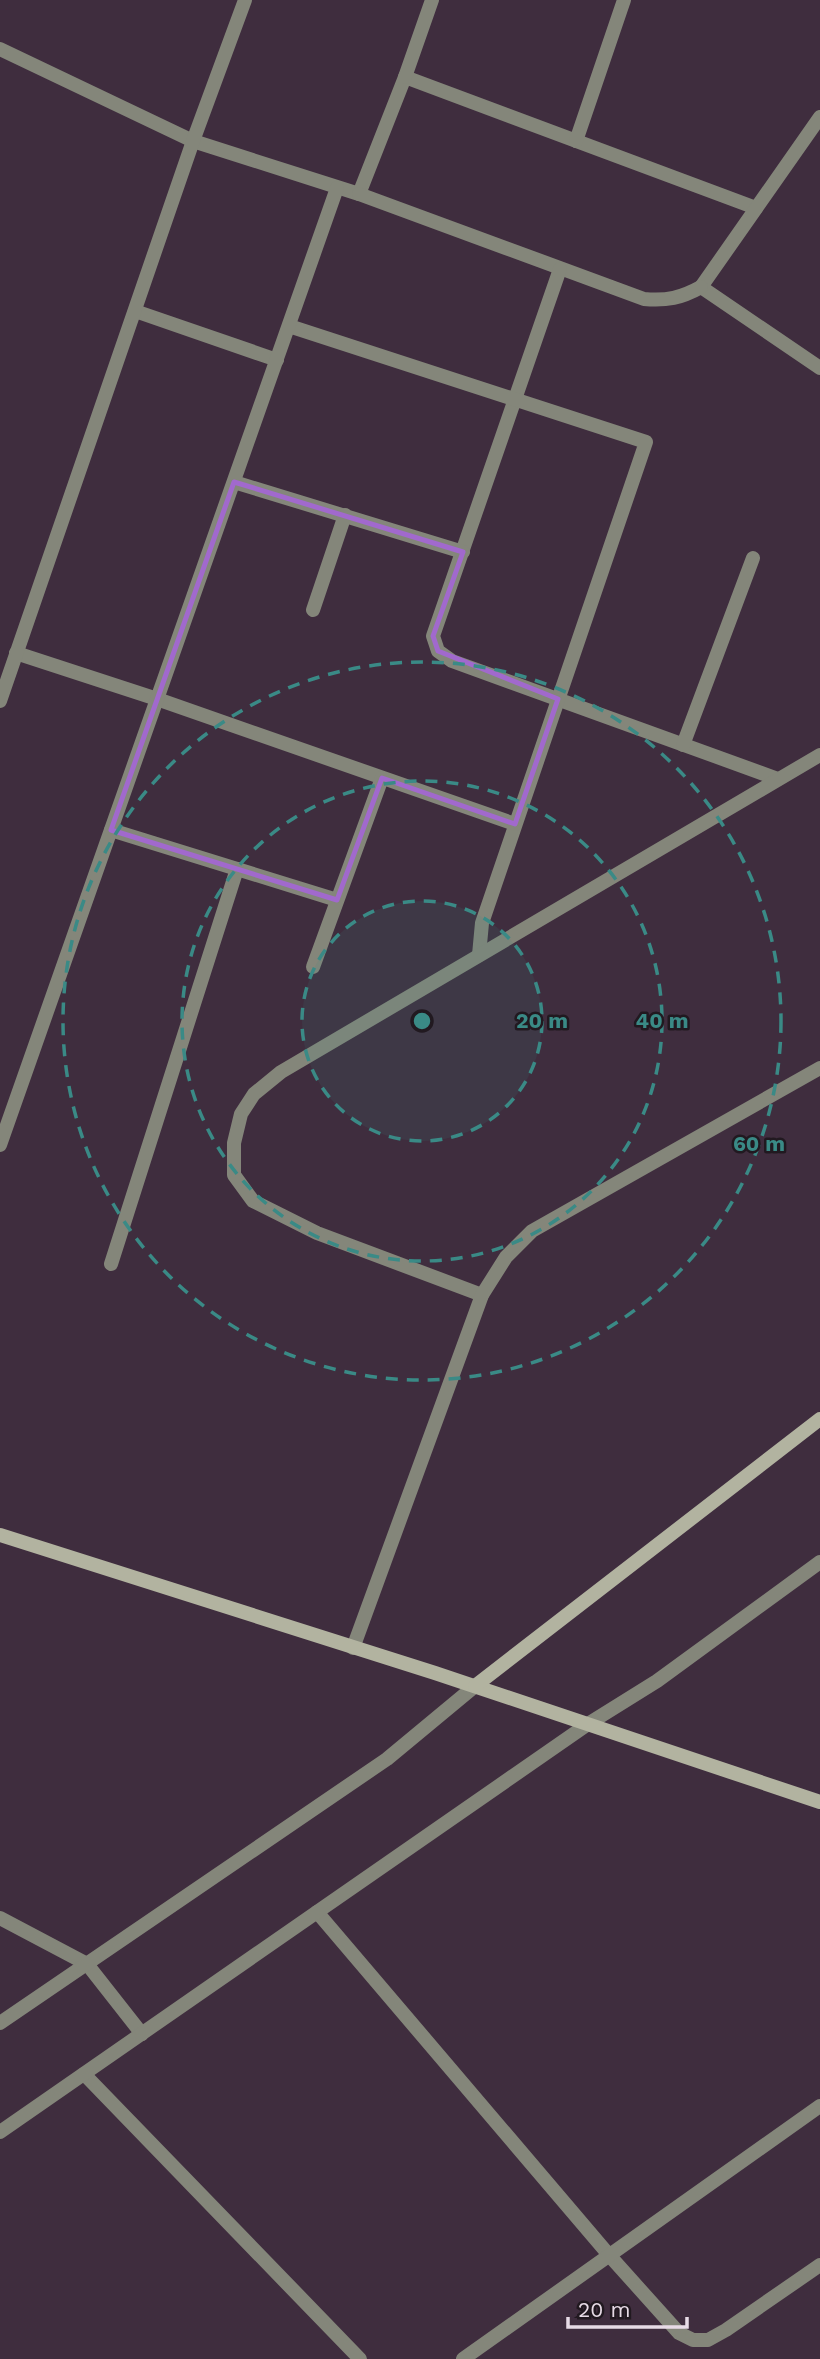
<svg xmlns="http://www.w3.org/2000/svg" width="820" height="2359" viewBox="0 0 820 2359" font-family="'Work Sans',sans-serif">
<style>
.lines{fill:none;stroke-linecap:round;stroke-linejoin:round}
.street{stroke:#84867a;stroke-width:14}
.secondary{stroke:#b2b3a0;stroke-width:14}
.marked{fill:none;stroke:#a169cd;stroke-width:5;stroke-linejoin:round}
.ring{fill:none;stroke:#3a8a86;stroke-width:3.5;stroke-dasharray:12 9}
.centre{fill:#3a8a86;stroke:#211920;stroke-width:3.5}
.ring-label{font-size:21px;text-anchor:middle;font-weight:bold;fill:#3a8a86;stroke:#211920;stroke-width:5;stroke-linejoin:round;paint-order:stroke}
</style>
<rect width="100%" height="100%" fill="#3f2d3e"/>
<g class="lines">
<!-- street -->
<g class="street">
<path d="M0,49L193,141L359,194L405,77L756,208"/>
<path d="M405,77L432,0"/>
<path d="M820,117L701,287L820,368"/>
<path d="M576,141L624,0"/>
<path d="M359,194L644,299C667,301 681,298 701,287"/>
<path d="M560,269L433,636L438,651L452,661L778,779"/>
<path d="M135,311L277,360"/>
<path d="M289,326L646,442L482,923L479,955"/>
<path d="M234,482L463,552"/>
<path d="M313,610L345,515"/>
<path d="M16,653L157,699L515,824"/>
<path d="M0,701L193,141L245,0"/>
<path d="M683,745L753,558"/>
<path d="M111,830L337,900"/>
<path d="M313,967L382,778"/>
<path d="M0,1145L337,188"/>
<path d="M111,1264L237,869"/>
<path d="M482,1295L317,1233L253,1201L234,1175V1143L241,1114L254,1094L281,1072L820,755"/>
<path d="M353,1648L482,1295L506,1257L532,1231L820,1068"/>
<path d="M317,1912L609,2255L679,2333L693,2340H708L726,2330L820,2265"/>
<path d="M0,1918L87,1964L142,2034"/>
<path d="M0,2023L387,1759L475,1686"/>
<path d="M84,2074L360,2359"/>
<path d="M0,2132L588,1724L657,1681L820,1562"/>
<path d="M463,2359L820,2106"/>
</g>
<!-- secondary -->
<g class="secondary">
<path d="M0,1535L435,1673L820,1802"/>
<path d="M475,1686L820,1419"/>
</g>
</g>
<!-- marked area -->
<path class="marked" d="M234,482L463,552L433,636L438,651L558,699L515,824L382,778L337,900L111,830Z"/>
<!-- distance rings -->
<circle cx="422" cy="1021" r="120" fill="#3a8a86" fill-opacity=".12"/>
<g class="ring">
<circle cx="422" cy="1021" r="120"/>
<circle cx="422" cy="1021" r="240"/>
<circle cx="422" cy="1021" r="359"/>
</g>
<circle cx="422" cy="1021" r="10" class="centre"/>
<g class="ring-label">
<text x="542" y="1028">20 m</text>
<text x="662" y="1028">40 m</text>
<text x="759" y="1151">60 m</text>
</g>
<!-- scale -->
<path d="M568 2317v10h119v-10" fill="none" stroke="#e7dbe6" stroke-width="3.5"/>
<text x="578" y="2317" font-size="21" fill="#e7dbe6" stroke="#211920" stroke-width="5" paint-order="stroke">20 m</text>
</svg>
